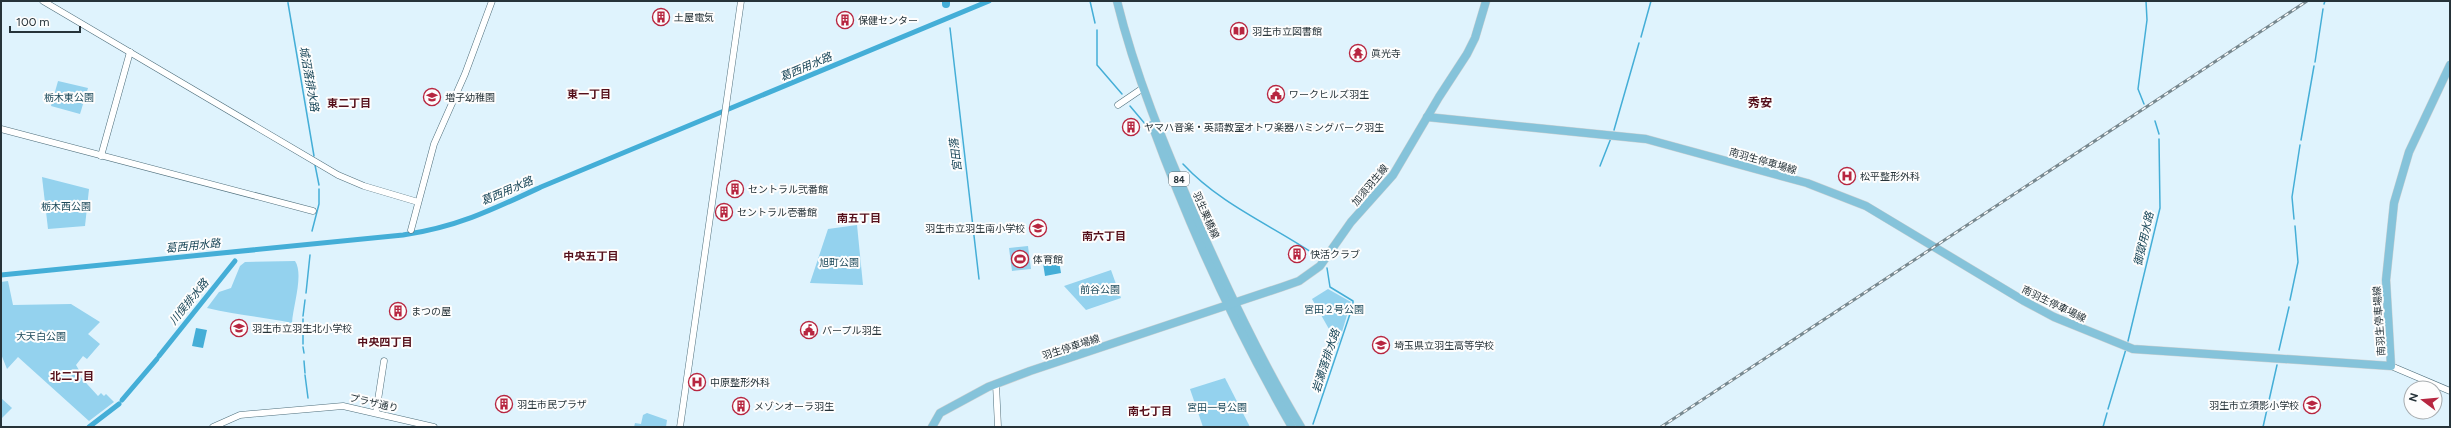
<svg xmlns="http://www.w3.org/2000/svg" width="2451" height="428" viewBox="0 0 2451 428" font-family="Figtree,'Noto Sans JP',sans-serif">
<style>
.green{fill:#94d2ee}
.water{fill:#44aed7}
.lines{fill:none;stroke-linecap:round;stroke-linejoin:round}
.stream{stroke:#44aed7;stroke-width:1.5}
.canal{stroke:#44aed7;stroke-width:5}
.river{stroke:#44aed7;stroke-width:8}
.minor-casing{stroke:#4f6f7c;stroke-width:7}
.major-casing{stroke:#cfd2d3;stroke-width:9}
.minor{stroke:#fff;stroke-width:6}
.major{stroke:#85c3da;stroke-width:8}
.rail-casing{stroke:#77888f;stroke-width:3}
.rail{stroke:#fdfdfd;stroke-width:1.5;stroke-dasharray:4.5;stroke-linecap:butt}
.labels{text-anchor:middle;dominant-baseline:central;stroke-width:4;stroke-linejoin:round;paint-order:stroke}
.shield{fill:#fdfdfd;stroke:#667074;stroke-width:1}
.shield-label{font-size:9px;font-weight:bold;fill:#263339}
.poi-label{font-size:10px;fill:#263339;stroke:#fdfdfd;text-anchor:start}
.park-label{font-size:10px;fill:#1c495a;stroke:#fdfdfd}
.street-label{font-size:10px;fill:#263339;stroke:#fdfdfd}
.water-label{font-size:11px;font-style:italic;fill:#174456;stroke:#fdfdfd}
.neighbourhood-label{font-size:11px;font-weight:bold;fill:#550f1a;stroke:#fdfdfd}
.quarter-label{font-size:12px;font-weight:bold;fill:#550f1a;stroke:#fdfdfd}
</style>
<rect width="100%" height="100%" fill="#dff3fd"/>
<!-- green -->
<g class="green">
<path d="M58,81L88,88L80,114L51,106Z"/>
<path d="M42,177L89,189L85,226L48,229Z"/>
<path d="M857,225L863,285L810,283L828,229Z"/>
<path d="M1028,246L1031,269L1012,271L1009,248Z"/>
<path d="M295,261C304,274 293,306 292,323C263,317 236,315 207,308L219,292L231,288L240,266L245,262Z"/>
<path d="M1111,270L1121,298L1086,310L1064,286Z"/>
<path d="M8,281L13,305L71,304L100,322L88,334L100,344L87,359L83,356L76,365L79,370L77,373L98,396L101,393L104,396L106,394L114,402L89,421L18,357L7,369L1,354V282Z"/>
<path d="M1328,289L1351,302L1338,345L1312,299Z"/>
<path d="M1225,378L1250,427H1203L1190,389Z"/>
<path d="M1,398L12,408L1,419Z"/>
<path d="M647,413L667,420L666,427H634L635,423L641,424L643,415Z"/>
</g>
<!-- water -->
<g class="water">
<path d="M1059,261L1061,273L1045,276L1043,263Z"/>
<path d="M196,328L207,330L203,348L192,346Z"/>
</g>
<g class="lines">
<!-- stream -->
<g class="stream">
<path d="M1090,1L1095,23"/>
<path d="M288,2V1"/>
<path d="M288,3L314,156"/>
<path d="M2324,4L2325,1"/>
<path d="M950,28L979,279"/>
<path d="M1097,30V65L1122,94"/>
<path d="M1641,37L1651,1"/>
<path d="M2315,62L2323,9"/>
<path d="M2144,104L2138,89L2147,20L2146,1"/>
<path d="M1130,106L1146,125"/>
<path d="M2155,121L2159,134"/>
<path d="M1614,130L1639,43"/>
<path d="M2301,140L2314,66"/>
<path d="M1183,164C1222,206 1274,226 1320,258"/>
<path d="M315,165L319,185"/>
<path d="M1600,166L1611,138"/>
<path d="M2294,219L2292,197L2300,145"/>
<path d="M312,231L319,204V189"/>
<path d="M306,293L310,255"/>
<path d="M2290,300L2298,262L2295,226"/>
<path d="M303,316L305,300"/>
<path d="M303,319V328"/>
<path d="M303,331V344"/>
<path d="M2128,341L2160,208L2159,139"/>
<path d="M303,347L304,353"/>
<path d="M2279,350L2289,307"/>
<path d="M304,361L305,373"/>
<path d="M305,375L308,398"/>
<path d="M2108,409L2126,349"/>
<path d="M1313,424L1353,305V301L1330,287L1327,268"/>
<path d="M2103,427L2107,413"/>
<path d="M2263,427L2277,365"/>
</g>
<!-- canal -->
<g class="canal">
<path d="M1,275L403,235C457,227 492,210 541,187L989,1"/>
<path d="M159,356L235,261"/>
<path d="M122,400L157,359"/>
<path d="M89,427L119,404"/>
</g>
<!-- river -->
<path class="river" d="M946,1V4"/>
<!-- minor casing -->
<g class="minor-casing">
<g id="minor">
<path d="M43,1L338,175L364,186L418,202"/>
<path d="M1118,105L1143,88"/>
<path d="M1,129L313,211"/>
<path d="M101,156L130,52"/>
<path d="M411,230L434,144L465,74L492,1"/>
<path d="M2391,366L2450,391"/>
<path d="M996,384L998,427"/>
<path d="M376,413L384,361"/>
<path d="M213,427L240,415L343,406L434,427"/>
<path d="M680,427L741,1"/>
</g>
</g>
<!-- major casing -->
<g class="major-casing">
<g id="major">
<path d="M1117,1C1135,75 1165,147 1195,216C1227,288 1260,359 1301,427"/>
<path d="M1427,117L1646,139L1807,183L1866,206L2024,301L2054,317L2133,349L2391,366L2386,280L2394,203L2409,152L2450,65"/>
<path d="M1152,125C1190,229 1237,331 1292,427"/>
<path d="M932,427L940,413L988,387L1030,371L1282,287L1299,281L1320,266L1351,222L1393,175L1439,97L1467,54L1475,38L1486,1"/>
</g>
</g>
<!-- minor -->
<use href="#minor" class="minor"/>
<!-- major -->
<use href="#major" class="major"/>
<!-- rail casing -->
<g class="rail-casing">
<path id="rail" d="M1661,427L2307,1"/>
</g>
<!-- rail -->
<use href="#rail" class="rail"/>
</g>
<!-- icons -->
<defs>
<g id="building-ring" transform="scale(0.9)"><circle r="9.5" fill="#fdfdfd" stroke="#b72640" stroke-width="1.5"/><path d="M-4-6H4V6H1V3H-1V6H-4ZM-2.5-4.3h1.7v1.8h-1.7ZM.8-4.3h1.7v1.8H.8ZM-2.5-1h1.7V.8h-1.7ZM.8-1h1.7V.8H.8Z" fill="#b72640"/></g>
<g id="library-ring" transform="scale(0.9)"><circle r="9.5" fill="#fdfdfd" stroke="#b72640" stroke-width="1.5"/><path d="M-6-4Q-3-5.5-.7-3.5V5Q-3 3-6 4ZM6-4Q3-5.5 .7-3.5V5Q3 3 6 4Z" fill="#b72640"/></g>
<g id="temple-ring" transform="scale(0.9)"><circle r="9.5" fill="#fdfdfd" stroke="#b72640" stroke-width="1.5"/><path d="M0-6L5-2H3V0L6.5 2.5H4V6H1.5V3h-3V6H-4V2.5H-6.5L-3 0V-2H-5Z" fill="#b72640"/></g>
<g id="civic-ring" transform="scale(0.9)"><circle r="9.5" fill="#fdfdfd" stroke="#b72640" stroke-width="1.5"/><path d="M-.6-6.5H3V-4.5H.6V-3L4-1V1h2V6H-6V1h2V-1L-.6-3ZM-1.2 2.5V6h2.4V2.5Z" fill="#b72640"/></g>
<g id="school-ring" transform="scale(0.9)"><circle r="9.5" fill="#fdfdfd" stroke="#b72640" stroke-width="1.5"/><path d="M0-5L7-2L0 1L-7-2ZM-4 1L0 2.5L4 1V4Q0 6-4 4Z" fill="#b72640"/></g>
<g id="hospital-ring" transform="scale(0.9)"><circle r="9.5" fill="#fdfdfd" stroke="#b72640" stroke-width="1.5"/><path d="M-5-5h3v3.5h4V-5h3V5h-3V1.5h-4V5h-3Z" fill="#b72640"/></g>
<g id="stadium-ring" transform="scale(0.9)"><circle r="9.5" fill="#fdfdfd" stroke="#b72640" stroke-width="1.5"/><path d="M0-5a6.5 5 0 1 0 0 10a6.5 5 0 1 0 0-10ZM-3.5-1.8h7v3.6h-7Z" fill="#b72640"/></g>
</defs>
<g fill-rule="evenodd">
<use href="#building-ring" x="661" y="17"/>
<use href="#building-ring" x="845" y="20"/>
<use href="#library-ring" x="1239" y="31"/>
<use href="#temple-ring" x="1358" y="53"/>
<use href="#civic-ring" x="1276" y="94"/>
<use href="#school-ring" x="432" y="97"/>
<use href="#building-ring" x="1131" y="127"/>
<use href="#hospital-ring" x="1847" y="176"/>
<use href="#building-ring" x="735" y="189"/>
<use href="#building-ring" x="724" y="212"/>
<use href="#school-ring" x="1038" y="228"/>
<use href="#building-ring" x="1297" y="254"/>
<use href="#stadium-ring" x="1020" y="259"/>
<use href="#building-ring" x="398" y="311"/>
<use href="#school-ring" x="239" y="328"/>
<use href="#civic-ring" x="809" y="330"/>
<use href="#school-ring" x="1381" y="345"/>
<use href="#hospital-ring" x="697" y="382"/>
<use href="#building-ring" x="504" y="404"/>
<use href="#school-ring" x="2312" y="405"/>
<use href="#building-ring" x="741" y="406"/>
</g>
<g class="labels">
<!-- shield labels -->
<rect class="shield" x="1169" y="172" width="20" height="14" rx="3"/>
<g class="shield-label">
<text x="1179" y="179">84</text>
</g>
<!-- poi labels -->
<g class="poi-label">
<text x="674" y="17">土屋電気</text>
<text x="858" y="20">保健センター</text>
<text x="1252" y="31">羽生市立図書館</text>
<text x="1371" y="53">眞光寺</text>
<text x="1289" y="94">ワークヒルズ羽生</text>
<text x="445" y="97">増子幼稚園</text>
<text x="1144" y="127">ヤマハ音楽・英語教室オトワ楽器ハミングパーク羽生</text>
<text x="1860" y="176">松平整形外科</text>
<text x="748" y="189">セントラル弐番館</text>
<text x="737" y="212">セントラル壱番館</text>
<text x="1025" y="228" text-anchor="end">羽生市立羽生南小学校</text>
<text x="1310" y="254">快活クラブ</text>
<text x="1033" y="259">体育館</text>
<text x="411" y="311">まつの屋</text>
<text x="252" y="328">羽生市立羽生北小学校</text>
<text x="822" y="330">パープル羽生</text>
<text x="1394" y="345">埼玉県立羽生高等学校</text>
<text x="710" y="382">中原整形外科</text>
<text x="517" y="404">羽生市民プラザ</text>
<text x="2299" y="405" text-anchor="end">羽生市立須影小学校</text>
<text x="754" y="406">メゾンオーラ羽生</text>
</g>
<!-- park labels -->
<g class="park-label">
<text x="69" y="97">栃木東公園</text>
<text x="66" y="206">栃木西公園</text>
<text x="839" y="262">旭町公園</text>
<text x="1100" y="289">前谷公園</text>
<text x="1334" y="309">宮田２号公園</text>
<text x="41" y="336">大天白公園</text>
<text x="1217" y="407">宮田一号公園</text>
</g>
<!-- street labels -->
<g class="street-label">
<text transform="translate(1763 161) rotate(16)">南羽生停車場線</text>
<text transform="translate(1370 185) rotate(-50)">加須羽生線</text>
<text transform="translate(1206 215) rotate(66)">羽生栗橋線</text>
<text transform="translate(2054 304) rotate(26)">南羽生停車場線</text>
<text transform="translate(2379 321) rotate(-94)">南羽生停車場線</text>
<text transform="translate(1071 347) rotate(-18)">羽生停車場線</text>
<text transform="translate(374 403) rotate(13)">プラザ通り</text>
</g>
<!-- water labels -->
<g class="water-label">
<text transform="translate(806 67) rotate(-23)">葛西用水路</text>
<text transform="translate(309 79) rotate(80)">城沼落排水路</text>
<text transform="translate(956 155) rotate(-97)">宮田落</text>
<text transform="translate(507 191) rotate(-23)">葛西用水路</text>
<text transform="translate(2144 239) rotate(-77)">御獄用水路</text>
<text transform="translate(193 246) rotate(-6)">葛西用水路</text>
<text transform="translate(189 302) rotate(-51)">川俣排水路</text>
<text transform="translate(1326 361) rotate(-72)">岩瀬落排水路</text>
</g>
<!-- neighbourhood labels -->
<g class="neighbourhood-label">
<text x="589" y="94">東一丁目</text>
<text x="349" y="103">東二丁目</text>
<text x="859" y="218">南五丁目</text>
<text x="1104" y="236">南六丁目</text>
<text x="591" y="256">中央五丁目</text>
<text x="385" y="342">中央四丁目</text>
<text x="72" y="376">北二丁目</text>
<text x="1150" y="411">南七丁目</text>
</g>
<!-- quarter labels -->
<g class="quarter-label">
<text x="1760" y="103">秀安</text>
</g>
</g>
<!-- border -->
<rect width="2451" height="428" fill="none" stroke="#263339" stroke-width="4"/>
<!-- north arrow -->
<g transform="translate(2423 400) rotate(286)"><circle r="19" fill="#fdfdfd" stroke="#a7acaf"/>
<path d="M0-3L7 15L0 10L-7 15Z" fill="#b72640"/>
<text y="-6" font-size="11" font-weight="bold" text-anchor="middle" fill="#263339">N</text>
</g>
<!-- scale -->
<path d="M10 26v6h70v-6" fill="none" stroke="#263339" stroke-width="2"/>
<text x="16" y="26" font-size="12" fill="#263339" stroke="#fdfdfd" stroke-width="3" paint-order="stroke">100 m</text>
</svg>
